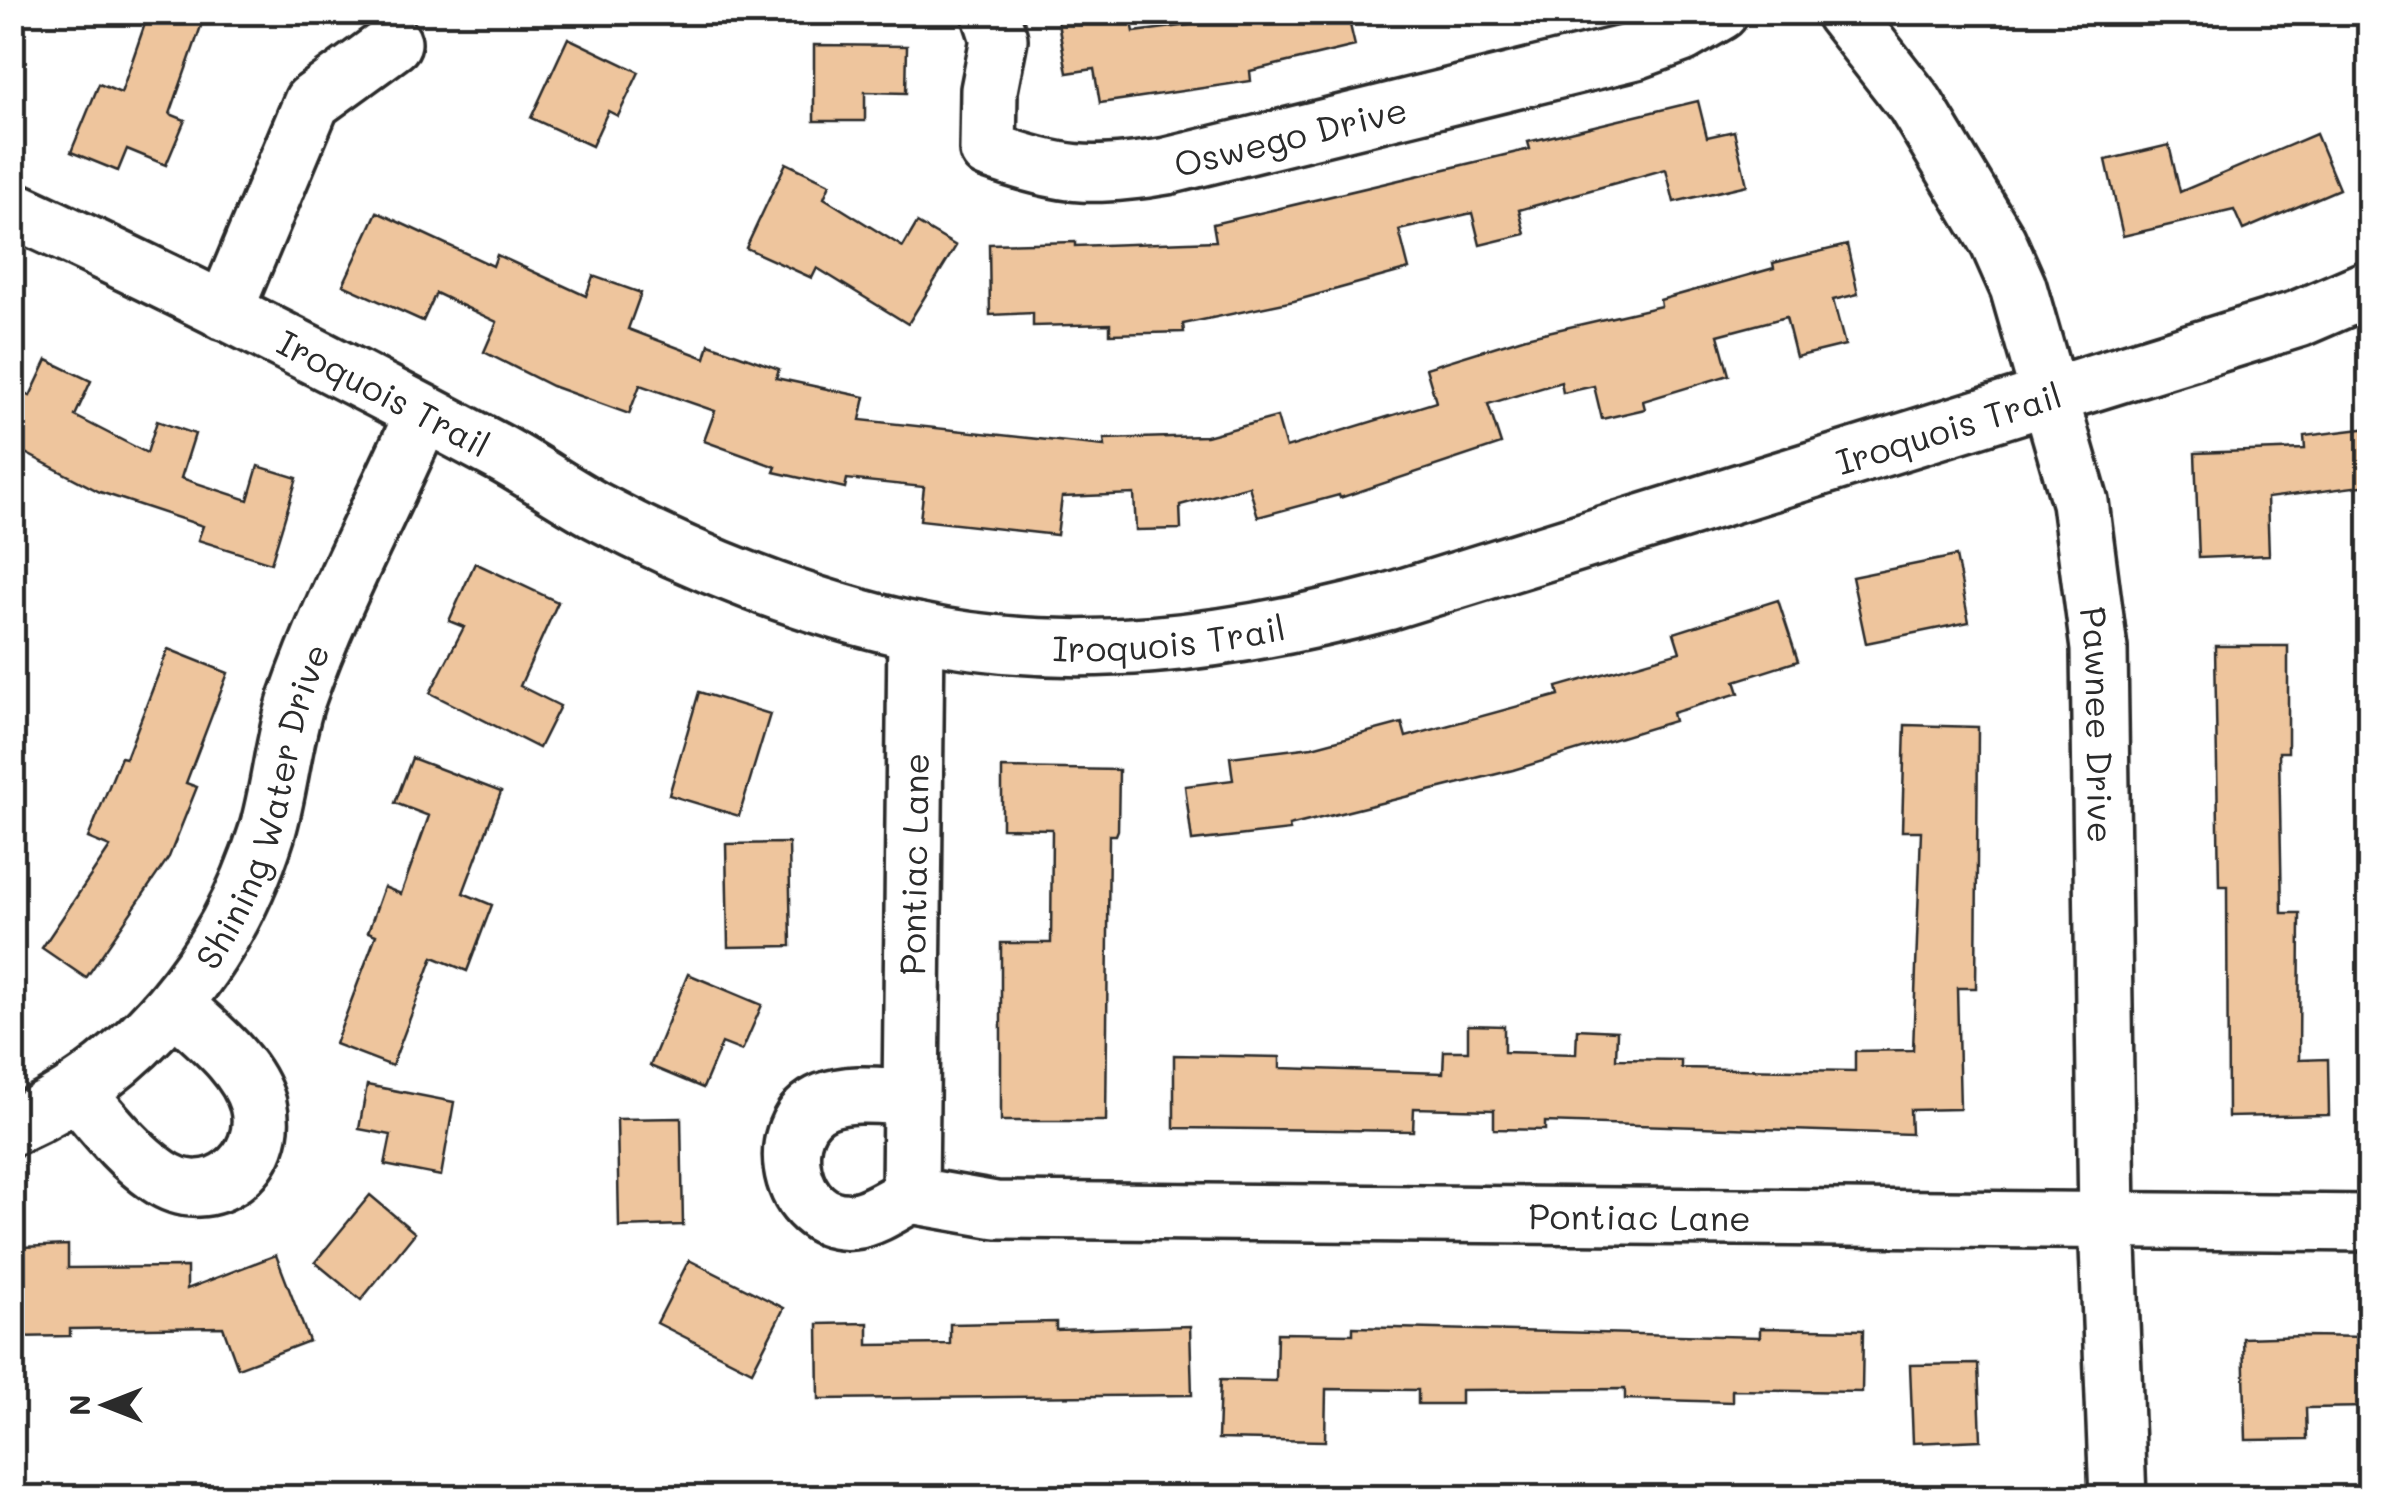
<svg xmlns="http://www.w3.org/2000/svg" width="2382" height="1510" viewBox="0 0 2382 1510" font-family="Mali,sans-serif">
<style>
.building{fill:#eec59d;stroke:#2b2b2b;stroke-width:2.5}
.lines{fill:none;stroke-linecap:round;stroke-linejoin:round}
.minor-casing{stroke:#2b2b2b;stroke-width:62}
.minor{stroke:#fff;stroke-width:55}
.labels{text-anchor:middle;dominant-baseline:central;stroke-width:10;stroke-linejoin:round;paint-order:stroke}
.street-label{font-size:35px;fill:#2b2b2b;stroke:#fff}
</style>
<rect width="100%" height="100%" fill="#fff"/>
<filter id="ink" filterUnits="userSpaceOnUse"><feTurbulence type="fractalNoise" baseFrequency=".01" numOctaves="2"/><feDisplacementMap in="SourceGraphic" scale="20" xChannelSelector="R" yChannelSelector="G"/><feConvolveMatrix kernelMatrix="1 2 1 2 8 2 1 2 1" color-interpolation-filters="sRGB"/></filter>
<g filter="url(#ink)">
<!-- building -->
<g class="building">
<path d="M149,12H206L170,114L185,120L166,165L127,149L118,171L71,152L99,84L121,93Z"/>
<path d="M1088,12H1130L1134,32L1289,12H1347L1355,46L1250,71L1251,81L1100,103L1094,69L1067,73L1057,17Z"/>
<path d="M568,38L639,72L618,116L608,111L592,146L531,118Z"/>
<path d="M814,45L907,46L906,93L865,92V121H814Z"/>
<path d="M1698,101L1707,137L1734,131L1747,185L1674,202L1666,169L1519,210L1525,234L1480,245L1472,213L1399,230L1409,269L1294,301L1183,324L1184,332L1110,334V324L1033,326V313L990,315L989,244L1075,242V246L1216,241L1213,224L1530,149L1528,142Z"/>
<path d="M2316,134L2339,189L2243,230L2234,210L2123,236L2106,160L2169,145L2180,192Z"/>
<path d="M786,163L830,184L824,198L903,247L917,223L956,246L908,324L817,268L812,278L746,248Z"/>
<path d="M377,212L493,266L497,255L586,296L593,276L641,293L628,329L705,358L709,344L779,369L776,378L865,397L860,420L1105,446L1104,439L1206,436L1277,417L1286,448L1436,402L1426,368L1526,337L1661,306L1660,300L1774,268L1773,263L1847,245L1858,294L1833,300L1845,345L1796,357L1786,317L1718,335L1729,375L1643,401L1645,409L1602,419L1594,386L1563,393L1561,382L1488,404L1501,444L1340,498L1339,495L1258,517L1249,486L1180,505L1181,529L1136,530L1134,494L1062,497L1057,535L920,520L924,487L847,479L845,488L774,472L776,467L704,441L715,411L640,385L629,414L552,386L484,352L497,322L436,293L423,321L343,285Z"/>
<path d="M47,360L91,381L75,416L147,453L157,421L195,434L181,478L248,500L258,466L297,478L271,563L198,540L203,526L100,492L12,446V387L30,396Z"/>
<path d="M2370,428V485L2267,498L2269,555L2199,558L2195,453L2305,449L2304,436Z"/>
<path d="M1956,556L1969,622L1866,643L1852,577Z"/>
<path d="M475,563L558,602L520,686L560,706L539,748L430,693L464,627L449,621Z"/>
<path d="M1778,600L1798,661L1735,681L1739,693L1672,713L1674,721L1513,770L1289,826L1290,830L1192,841L1185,786L1233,780L1230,757L1312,747L1402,723L1406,737L1559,695L1557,687L1680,652L1674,633Z"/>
<path d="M2215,646H2288V752H2279L2282,913H2300L2299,1060L2328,1059L2329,1115L2228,1117L2227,886H2219Z"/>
<path d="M168,649L228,673L186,783L197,787L169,857L86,978L42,948L110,847L88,838L121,757L126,758Z"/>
<path d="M699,692L770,714L739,816L669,795Z"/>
<path d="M1905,725L1978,727L1976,988H1957L1960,1109L1910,1110L1911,1134L1545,1122V1130L1494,1129V1110L1414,1108L1413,1131L1174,1128V1055L1280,1057V1068L1443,1073L1444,1051H1468V1025L1504,1026V1052L1576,1054L1577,1029L1617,1031L1616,1059L1681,1060V1068L1855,1071V1051L1913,1050L1921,831H1902Z"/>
<path d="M412,758L501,792L463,893L492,905L467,971L433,957L392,1066L335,1044L376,935L368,932L384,887L401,894L429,816L395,803Z"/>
<path d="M1002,768L1119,770L1118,830L1116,835H1109L1106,1121H1001V943H1051L1052,829L1002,828Z"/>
<path d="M789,843L791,946L728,947L726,844Z"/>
<path d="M688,974L762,1005L742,1051L722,1043L703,1088L650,1066Z"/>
<path d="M367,1085L454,1102L441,1176L385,1165L391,1135L359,1129Z"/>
<path d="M681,1118L683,1225L619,1227L617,1119Z"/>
<path d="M370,1195L415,1233L361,1300L315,1262Z"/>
<path d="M68,1245V1268L187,1267V1289L276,1255L309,1341L238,1368L223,1327L70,1329V1336L12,1337V1286L23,1285L22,1247Z"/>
<path d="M689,1260L784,1308L752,1371L657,1323Z"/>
<path d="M1056,1322V1330L1190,1326L1192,1395L819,1399L818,1324L868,1323V1345L950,1344V1324Z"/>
<path d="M1353,1327L1760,1337V1328L1863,1330L1862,1392L1732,1390V1402L1625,1399V1389L1461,1390V1404H1418V1390L1326,1389L1325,1441L1218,1439L1220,1380L1276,1381L1277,1333L1353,1334Z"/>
<path d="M2304,1336L2370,1337V1407L2306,1408L2307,1439L2246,1440L2243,1338Z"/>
<path d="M1978,1364L1981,1440L1913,1443L1910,1365Z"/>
</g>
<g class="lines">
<!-- minor casing -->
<g class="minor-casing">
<g id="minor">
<path id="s1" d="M990,12L999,39L989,90L988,150C1060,176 1091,179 1167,166L1636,51L1682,34L1720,12"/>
<path id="s2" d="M1843,12L1915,104L1998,242L2018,287L2080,502L2099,649L2107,1221L2118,1498"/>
<path id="s3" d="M12,209C178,285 340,368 500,453C533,471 564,493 597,511C692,562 810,609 915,631C1074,665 1232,643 1387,602L2298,319L2370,288"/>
<path d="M224,312L312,102L393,43"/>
<path id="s4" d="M916,631L910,1195L996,1210L2370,1223"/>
<path d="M78,1093C103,1122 127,1154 159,1176C210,1212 273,1162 258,1104C246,1062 203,1032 174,1004"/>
<path id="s5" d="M12,1127C136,1071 227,961 267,832C280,788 283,742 297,699C331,601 382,508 423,414"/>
<path d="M910,1195C894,1204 872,1219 853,1221C788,1228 768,1124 825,1101C851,1091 883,1096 910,1097"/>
</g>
</g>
<!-- minor -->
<use href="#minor" class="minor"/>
</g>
</g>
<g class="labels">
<!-- street labels -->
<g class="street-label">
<text stroke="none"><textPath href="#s1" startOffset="450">Oswego Drive</textPath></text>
<text stroke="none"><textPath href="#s3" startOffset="415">Iroquois Trail</textPath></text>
<text stroke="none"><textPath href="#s3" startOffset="2065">Iroquois Trail</textPath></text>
<text stroke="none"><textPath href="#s3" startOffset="1255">Iroquois Trail</textPath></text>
<text stroke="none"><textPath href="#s2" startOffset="775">Pawnee Drive</textPath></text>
<text stroke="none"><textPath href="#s5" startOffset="425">Shining Water Drive</textPath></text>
<text transform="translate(913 864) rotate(-89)">Pontiac Lane</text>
<text stroke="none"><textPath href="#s4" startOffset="1295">Pontiac Lane</textPath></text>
</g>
</g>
<!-- margin -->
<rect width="2382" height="1510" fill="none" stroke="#fff" stroke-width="50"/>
<rect x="25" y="25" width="2332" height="1460" fill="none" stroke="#2b2b2b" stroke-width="4" filter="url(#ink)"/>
<!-- north arrow -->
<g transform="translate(105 1405) rotate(270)" stroke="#ffffff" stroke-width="8" paint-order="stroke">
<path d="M0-8L18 38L0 25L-18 38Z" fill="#2b2b2b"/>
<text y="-15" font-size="28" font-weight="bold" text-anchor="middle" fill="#2b2b2b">N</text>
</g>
</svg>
